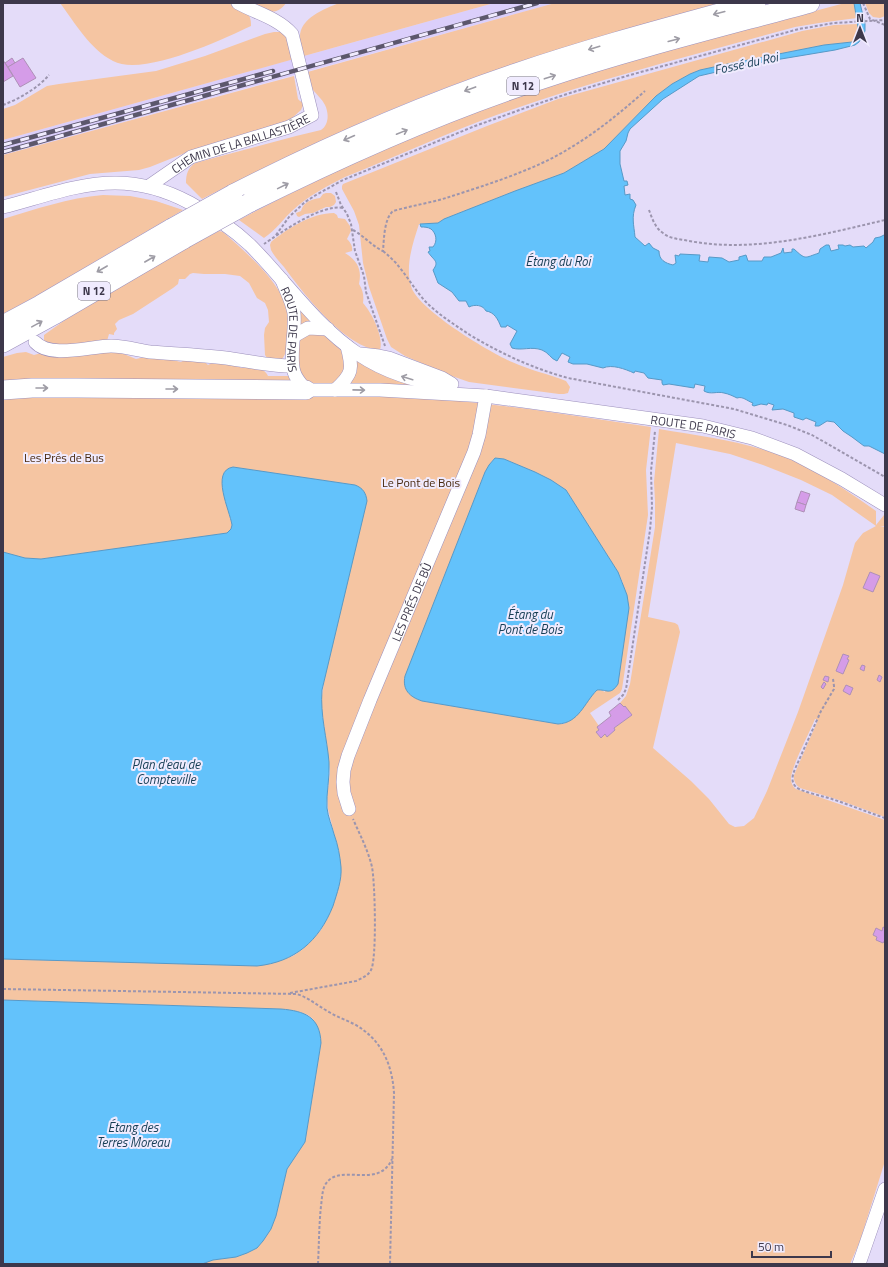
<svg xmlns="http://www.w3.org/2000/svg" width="888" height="1267" viewBox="0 0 888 1267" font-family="'Titillium Web',sans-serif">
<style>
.built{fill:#dbcffb}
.green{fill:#f5c5a2;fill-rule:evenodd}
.water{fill:#63c2fb;stroke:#5899c6}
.building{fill:#d59ce8;stroke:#ae90b7}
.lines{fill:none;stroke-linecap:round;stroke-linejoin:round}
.minor-casing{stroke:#9c90bc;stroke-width:14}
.highway-casing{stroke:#9c90bc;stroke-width:20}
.path{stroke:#9c95ae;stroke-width:2;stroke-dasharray:3 2;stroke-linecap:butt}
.minor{stroke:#fff;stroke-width:13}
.highway{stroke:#fff;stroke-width:19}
.rail-casing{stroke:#5c576c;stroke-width:4.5}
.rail{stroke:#f0ebfe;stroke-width:3;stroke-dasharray:9;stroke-linecap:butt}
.highway-bridge-casing{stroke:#9c90bc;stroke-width:20;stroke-linecap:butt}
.highway-bridge{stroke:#fff;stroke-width:19}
.oneway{stroke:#9e9ca5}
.labels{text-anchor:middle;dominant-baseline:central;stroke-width:4;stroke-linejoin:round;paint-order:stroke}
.shield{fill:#f0ebfe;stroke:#736e81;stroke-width:1}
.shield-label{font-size:11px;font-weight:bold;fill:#3d384b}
.street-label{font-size:12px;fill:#3d384b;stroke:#f0ebfe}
.park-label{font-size:12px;fill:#48290e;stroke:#f0ebfe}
.water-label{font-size:13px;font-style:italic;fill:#163e55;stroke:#f0ebfe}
</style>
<rect width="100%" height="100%" fill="#e4dcf9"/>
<!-- built -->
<path class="built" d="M494,3H555L3,155V140Z"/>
<!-- green -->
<g class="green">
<path d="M60,3H231C242,8 252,12 251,26C221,40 143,77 113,61C90,49 75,23 60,3Z"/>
<path d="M248,3H286C275,19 262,9 248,3Z"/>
<path d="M339,3H494L304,56C303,51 299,43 300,37C300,18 324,9 339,3Z"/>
<path d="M555,3H720C619,31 519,59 422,97C347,127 274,162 202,199L186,183C186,174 188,168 195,163L296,136L321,130C329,125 329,113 325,105C322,99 317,95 313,90C310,85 307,79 304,73Z"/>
<path d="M845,3H854L857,18L819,23L795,27C697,54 598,79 502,113C449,132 398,156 345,177C327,186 308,196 293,210C283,219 276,230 264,238L239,220C339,167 442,122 549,86C646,53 746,30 845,3Z"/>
<path d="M865,3H885V16L880,18L873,17L869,13Z"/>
<path d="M858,24L859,33L857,38L852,42L824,45L723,65L700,70L690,74L672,84L656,96L604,149L564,173L515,191L444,219L438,223L419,224C413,243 405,265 411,286C417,309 489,352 512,362C529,370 549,374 566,381L570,387L568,393L564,394H559L469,382L449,375L405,356L391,347L387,339L369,287L363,263L359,225L354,211L342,189V186L343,184L487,126L558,99L802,31L834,25Z"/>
<path d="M274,32H282L285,33L294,59L3,140V109L15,105L47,86L59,84L156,71L205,56L265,34Z"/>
<path d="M294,76L298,99L300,101L304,103L301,110L291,119L268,129L195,149L150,167L139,170L90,174L3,197V155Z"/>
<path d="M326,193H331L335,196L336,202L334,205L330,207H326L313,213L305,214L299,217L297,216L296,213L301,211C303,202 312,199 320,198L323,194Z"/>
<path d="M103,195L130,196L156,201L183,210L38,295L3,314V219C36,209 68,198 103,195Z"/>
<path d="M334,213L337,215L338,218L345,219L350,226L351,231L347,239C350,242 353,246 352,251L345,253C358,261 362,270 359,284C363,290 364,296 363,303C372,313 384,337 380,350C346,349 303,293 284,267C279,261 274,256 271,250L270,245L271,242C288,228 312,213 334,213Z"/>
<path d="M219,231L223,232C243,250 279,280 286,307C289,316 288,325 288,334C288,342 287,355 281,360L267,358L265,355L264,335L265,328L269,322L268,310L265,303L257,298L249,283L240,276L225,274H204L193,273L190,274L185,279H179L178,284L173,288L133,314L119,320L115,324L117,329L114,333V335L109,334L107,341L87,347L46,343L44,340V335L65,320L179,252Z"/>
<path d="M295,297L318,324L301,326Z"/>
<path d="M304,334H325L341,347L347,367L335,383L308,384L298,370V342Z"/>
<path d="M121,351L124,354L136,359L149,356L168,359L181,362L186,359L205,362L208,365L214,362L235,363L241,368C250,366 264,366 268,376H289L294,383L3,386V357L17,353L26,352L34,355L45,352Z"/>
<path d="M355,358L420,385L347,386Z"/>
<path d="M381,395L451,400L529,409L651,427L646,470L648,515L622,689L620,693L590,713L599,726L597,727L599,730L596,732L601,738L605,734L607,737L615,730L614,728L632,715L620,703L626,696L630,684L655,527V501L654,482L659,429C707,437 757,443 801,464C827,477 852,494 876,511V525L884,515L885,516V526H880L885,527V817L839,800L800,788C796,785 793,781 794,775L818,720L815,719C810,732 791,767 791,779C791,783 793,787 796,789L885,820V1161L860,1241L850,1264H202L213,1260L236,1257L247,1253L257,1248L263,1241L271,1229L276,1216L287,1169L305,1142L321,1043L313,1019L308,1015L300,1012L281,1009L3,1000V959L257,966L293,956L303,949L321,930L328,917L335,900L339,853L328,809L327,797L330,772L321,702L355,485L233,467L223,475L222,485L232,525L231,529L227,533L41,559L25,558L3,552V396ZM676,443L730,454L763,465L801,480L832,495L876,526L863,533L855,543L843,585L798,712L767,791L754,818L744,826L735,827L729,824L709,799L691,781L653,748L680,632L678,625L675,623L648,617ZM495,458L504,459L537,473L551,480L566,490L618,572L623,583L605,692L601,690H597L564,724H558L422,701L404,681L485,472L492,461Z"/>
</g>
<!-- water -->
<g class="water">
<path d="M854,3H860L865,24V31L859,42L855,45L835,50L751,64L699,76L663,99L630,129L628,133L626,141L620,151V164L624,181H627L628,185L624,186L625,195L630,194V199L633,200L636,205C631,217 634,225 635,237L645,246L649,243L653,248L659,251C659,260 665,263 673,265L676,263L675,255L679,256L680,254L700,255L699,261L708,262L709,257L722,258L729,262L739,260V257L746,255L748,261H762L764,257H771L781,253L783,248L784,253L792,252V249H794C806,260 804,258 819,253L820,249L826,245H829L831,251L839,249L838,245H843L845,246L850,245L853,247L864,246L866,248L873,242L875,238L880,237L884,235L885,237V454L869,446H864L852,437L843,431L834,422L827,421L819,426H815L816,422L806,418L803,420L794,417V413L783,409L772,410L774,405L768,403L767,405L761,404L754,406L752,405L753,403C747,401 743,396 737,398C733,396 729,394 724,393C717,391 711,395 704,391L705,386L695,384L694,388L669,384L663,385L662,383V380L648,378L644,373L635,371L634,373C625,369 612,364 603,368L587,364H573L568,362L570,357L562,353L557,361C551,359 548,352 542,350C531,346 522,351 512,348L510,344L517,331L507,325L506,327H501C498,319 494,312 486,311C483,305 475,304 469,307L466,301H459L452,292L438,283L433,270C440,261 433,260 428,252L430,251L429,247H433C438,241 436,233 431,229C428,227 424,227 421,227L420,224L438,223L444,219L515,191L564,173L604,149L656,96L672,84L690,74L700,70L723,65L824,45L852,42L857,38L859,33Z"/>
<path d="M495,458L504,459L535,472L551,480L566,490L618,572L627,595L629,608L618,684C610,696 607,689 597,690C584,703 579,723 558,724L422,701C410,697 402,690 405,676L485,472L489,465Z"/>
<path d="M233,467L355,485C363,488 366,493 367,501L322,690C320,715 327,738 329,762C330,778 326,793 327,808C328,817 332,826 334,834C338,845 340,856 341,867C342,880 337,893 333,906C319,941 295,962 257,966L3,959V552L25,558L41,559L227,533L231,529L232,525C230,511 210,471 233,467Z"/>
<path d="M3,1000L281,1009C305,1011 320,1017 321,1043L305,1142L287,1169L276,1216L271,1229L263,1241L257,1248L247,1253L236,1257L213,1260L202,1264H3Z"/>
</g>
<!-- building -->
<g class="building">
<path d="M12,58L15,63L8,67L5,63Z"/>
<path d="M23,58L36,78L20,87L8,67Z"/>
<path d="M3,60L13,76L3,82Z"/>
<path d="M801,491L810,494L806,505L797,502Z"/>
<path d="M797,502L806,505L804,512L795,509Z"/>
<path d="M870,572L880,576L873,592L863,588Z"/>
<path d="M843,654L849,656L847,659L849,660L843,674L836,671Z"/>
<path d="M862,665L865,666L864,671L860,669Z"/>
<path d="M879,675L882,677L880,682L877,680Z"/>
<path d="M825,676L829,677L828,682L823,680Z"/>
<path d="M824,682L826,684L823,689L821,687Z"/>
<path d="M846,685L853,688L850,695L843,691Z"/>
<path d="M620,703L624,707L625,706L632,715L614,728L615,730L607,737L605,734L601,738L596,732L599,730L597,727L611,716L609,712Z"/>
<path d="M883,927L885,928V940L883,943L876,940L877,937L873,935L876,928L882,931Z"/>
</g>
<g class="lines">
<!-- minor casing -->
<g class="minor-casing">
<g id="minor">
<path id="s1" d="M149,186L191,157L289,127L312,115L292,34C278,18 256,13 238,3"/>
<path d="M3,207C39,198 77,183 115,183C143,183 166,190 190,203C212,215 232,228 250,245C286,281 315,325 358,354C386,373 414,380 446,387"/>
<path id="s2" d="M282,280C286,291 292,301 294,313C296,330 289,357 294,372C296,379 301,384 306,390H380L486,396L703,426L752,438L795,454L842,479L885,505"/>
<path d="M294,336L308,328L328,329"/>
<path d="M35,342C50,359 91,346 111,346C124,346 137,350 150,352C176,354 201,355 226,358C248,361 270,366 292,366"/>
<path d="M361,354L379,356L389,358L442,378L452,384"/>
<path d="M335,390C353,374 353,369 347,346"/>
<path id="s3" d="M349,809L344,793L343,782L344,770L348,756L370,700L474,452L479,435L486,396"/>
<path d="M859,1264L885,1189"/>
</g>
</g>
<!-- highway casing -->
<g class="highway-casing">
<g id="highway">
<path d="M233,194C325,147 418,106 516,73C595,46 676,25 756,3"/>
<path d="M249,203C345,155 443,111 546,78C633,49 722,27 810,3"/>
<path d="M3,325L40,305L172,228"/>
<path d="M3,343L54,315L184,239"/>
<path d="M3,390L32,388H77L306,390"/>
</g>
</g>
<!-- path -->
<g class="path">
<path d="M863,3L870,19L885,25"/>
<path d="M3,105C19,99 38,88 49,75"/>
<path d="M336,192L341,205L347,214L351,224L355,251L364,276L366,292L385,346"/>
<path d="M649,210C652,218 655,228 663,233C670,239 680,239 689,241C754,253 821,235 885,220"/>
<path d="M353,230C364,236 372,246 383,251C384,239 384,219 393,211C411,206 429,203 446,198C486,185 535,170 570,148C597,132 621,112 645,91"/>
<path d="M276,235L289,217L305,202L316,195L343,180L475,126L528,107L570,93L630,75L799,29L834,23L885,20"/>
<path d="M264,244C280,233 323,203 343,208"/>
<path d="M383,251C388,255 392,259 396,263C407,276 415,290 426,302C439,315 455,325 470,335C502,354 532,368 568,378L734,409L787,425L812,435L885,477"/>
<path d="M833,679L834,686V689L821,711L795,769C792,776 791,782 796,787C802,792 823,796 832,799C850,805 867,812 885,818"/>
<path d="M618,700L623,695L626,689L650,530L652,507L651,471L655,431"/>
<path d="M3,989L297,994C309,998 318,1006 329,1012C337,1017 346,1020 354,1024C381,1039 392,1063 394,1093L390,1264"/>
<path d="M290,993L356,981C362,978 368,976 371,970C377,959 375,882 372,867C368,850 360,835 353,819"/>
<path d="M318,1264C319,1244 319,1225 321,1206C322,1199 322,1191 325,1185C339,1161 378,1191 392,1159"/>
</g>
<!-- minor -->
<use href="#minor" class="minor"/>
<!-- highway -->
<use href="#highway" class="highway"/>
<!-- rail casing -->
<g class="rail-casing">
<g id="rail">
<path d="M3,145L273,71"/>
<path d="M3,152L537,3"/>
</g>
</g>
<!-- rail -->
<use href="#rail" class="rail"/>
<!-- highway-bridge casing -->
<g class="highway-bridge-casing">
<g id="highway-bridge">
<path d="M172,228L233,194"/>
<path d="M184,239L249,203"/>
</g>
</g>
<!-- highway-bridge -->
<use href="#highway-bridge" class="highway-bridge"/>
</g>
<!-- one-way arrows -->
<defs><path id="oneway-shaft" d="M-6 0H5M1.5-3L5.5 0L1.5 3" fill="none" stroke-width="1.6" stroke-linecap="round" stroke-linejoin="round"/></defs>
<g class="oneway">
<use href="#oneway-shaft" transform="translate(719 13) rotate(165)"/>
<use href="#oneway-shaft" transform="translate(674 40) rotate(-15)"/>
<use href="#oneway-shaft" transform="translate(594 48) rotate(163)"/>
<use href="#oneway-shaft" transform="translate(550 77) rotate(-18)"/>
<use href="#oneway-shaft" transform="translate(470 89) rotate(160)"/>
<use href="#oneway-shaft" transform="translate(402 132) rotate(-22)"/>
<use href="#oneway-shaft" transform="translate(349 138) rotate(156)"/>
<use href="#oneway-shaft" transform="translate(283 186) rotate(-26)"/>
<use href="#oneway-shaft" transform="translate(150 259) rotate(-30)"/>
<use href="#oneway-shaft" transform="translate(102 269) rotate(150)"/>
<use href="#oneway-shaft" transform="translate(37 324) rotate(-29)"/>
<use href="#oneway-shaft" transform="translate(407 378) rotate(-163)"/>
<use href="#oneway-shaft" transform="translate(42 388)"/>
<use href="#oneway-shaft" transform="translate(172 389)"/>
<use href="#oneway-shaft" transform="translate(359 390) rotate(1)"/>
</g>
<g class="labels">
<!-- shield labels -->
<g class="shield">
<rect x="507" y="77" width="32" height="18" rx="3"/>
<rect x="78" y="282" width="32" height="18" rx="3"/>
</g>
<g class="shield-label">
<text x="523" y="86">N 12</text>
<text x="94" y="291">N 12</text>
</g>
<!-- street labels -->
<g class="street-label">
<text stroke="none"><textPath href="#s1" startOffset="102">CHEMIN DE LA BALLASTIÈRE</textPath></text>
<text stroke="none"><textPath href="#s2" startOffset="51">ROUTE DE PARIS</textPath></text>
<text stroke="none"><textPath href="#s2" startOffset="506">ROUTE DE PARIS</textPath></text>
<text stroke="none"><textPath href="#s3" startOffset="221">LES PRÉS DE BÛ</textPath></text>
</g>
<!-- park labels -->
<g class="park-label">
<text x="64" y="457">Les Prés de Bus</text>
<text x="421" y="482">Le Pont de Bois</text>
</g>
<!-- water labels -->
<g class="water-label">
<text transform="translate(746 63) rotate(-12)">Fossé du Roi</text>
<text x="558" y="261">Étang du Roi</text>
<text x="530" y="614">Étang du<tspan x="530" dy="15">Pont de Bois</tspan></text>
<text x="166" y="764">Plan d'eau de<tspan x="166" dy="15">Compteville</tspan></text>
<text x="133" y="1127">Étang des<tspan x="133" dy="15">Terres Moreau</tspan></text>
</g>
</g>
<!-- border -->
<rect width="888" height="1267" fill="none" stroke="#3d384b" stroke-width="8"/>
<!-- north arrow -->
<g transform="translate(860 28)" stroke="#f0ebfe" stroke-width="3" paint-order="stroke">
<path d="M0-3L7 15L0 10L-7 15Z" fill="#3d384b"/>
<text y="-6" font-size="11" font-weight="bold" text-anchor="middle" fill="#3d384b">N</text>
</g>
<!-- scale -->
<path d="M752 1251v6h79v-6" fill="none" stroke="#3d384b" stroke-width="2"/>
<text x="758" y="1251" font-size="12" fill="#3d384b" stroke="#f0ebfe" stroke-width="3" paint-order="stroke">50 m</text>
</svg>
